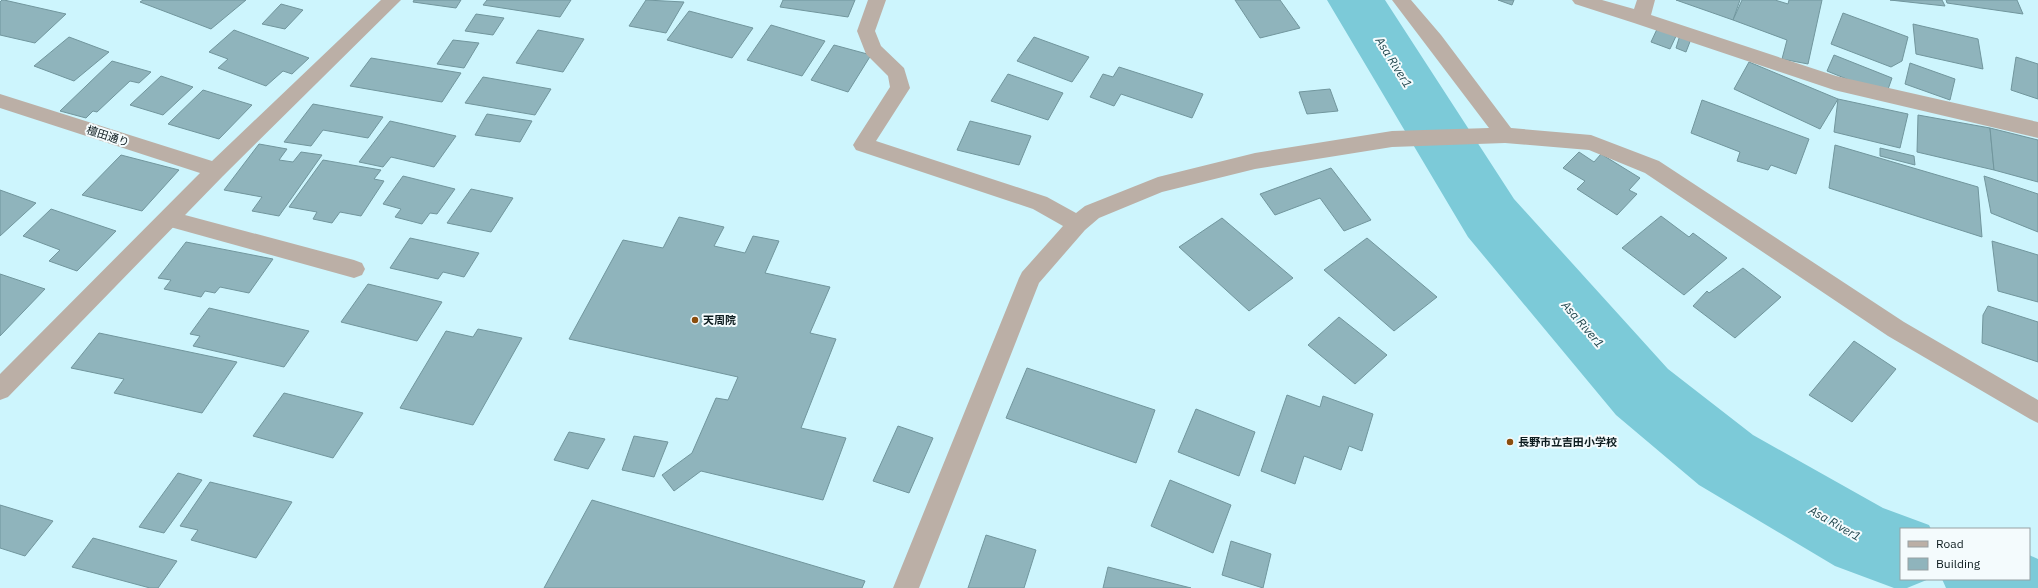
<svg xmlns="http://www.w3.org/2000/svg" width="2038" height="588" viewBox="0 0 2038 588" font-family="'IBM Plex Sans','Noto Sans JP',sans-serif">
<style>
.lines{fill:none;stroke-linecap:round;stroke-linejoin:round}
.river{fill:#7ccad8;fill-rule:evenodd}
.building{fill:#8fb4bc;stroke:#71969d}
.minor{fill:#bbafa6;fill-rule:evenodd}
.tertiary{fill:#bbafa6;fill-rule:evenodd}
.poi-dot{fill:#8b4e0e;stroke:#f4fbfd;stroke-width:1.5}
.labels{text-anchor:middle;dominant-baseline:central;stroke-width:4;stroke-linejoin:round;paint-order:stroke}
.street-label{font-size:11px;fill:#0c1b1e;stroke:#f4fbfd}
.poi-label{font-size:11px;font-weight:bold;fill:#0c1b1e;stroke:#f4fbfd;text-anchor:start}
.water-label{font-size:12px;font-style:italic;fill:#20454c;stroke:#f4fbfd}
</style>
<rect width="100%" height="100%" fill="#cdf5fd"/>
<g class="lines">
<!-- river -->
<g class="river">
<path d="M1327,0H1385L1514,199L1668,369L1753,435L1883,508L1929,525L1931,529H1901V579H1929L1907,588H1894L1835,566L1699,485L1616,415L1468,237Z"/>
<path d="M2029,555L2038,559V588H1946L1942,579H2029Z"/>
</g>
</g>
<!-- building -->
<g class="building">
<path d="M2,0H4L66,14L35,43L0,35V2Z"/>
<path d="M143,0H246L211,29L140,2Z"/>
<path d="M414,0H461L456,8L413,2Z"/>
<path d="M487,0H571L560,17L483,5Z"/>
<path d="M646,0L684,2L666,33L629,26Z"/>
<path d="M783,0H855L848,17L780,7Z"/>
<path d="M1235,0H1280L1300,28L1260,38Z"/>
<path d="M1498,0H1514L1512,5Z"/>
<path d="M1676,0H1740L1733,20Z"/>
<path d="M1742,0H1775L1788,4L1789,0H1822L1808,64L1782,59L1787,40L1733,20Z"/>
<path d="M1890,0H1942L1945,6Z"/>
<path d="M1946,0H2017L2023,14L1947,3Z"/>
<path d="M281,4L303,10L285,29L262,24Z"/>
<path d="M689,11L753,28L732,58L667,40Z"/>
<path d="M1843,13L1908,37L1902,61L1891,67L1831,44Z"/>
<path d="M476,14L504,18L493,35L465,31Z"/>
<path d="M1913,24L1978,39L1983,69L1916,54Z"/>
<path d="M771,25L825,41L802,76L747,60Z"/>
<path d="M1658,27L1677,34L1670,49L1651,42Z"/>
<path d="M234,30L309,58L292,74L283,71L266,86L218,68L228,59L209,52Z"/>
<path d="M538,30L584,39L563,72L516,63Z"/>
<path d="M1680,35L1691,39L1686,52L1676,48Z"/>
<path d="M69,37L109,52L74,81L34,66Z"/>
<path d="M1034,37L1089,57L1072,82L1017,61Z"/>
<path d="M453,40L479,43L464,68L437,64Z"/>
<path d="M834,45L871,55L848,92L811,80Z"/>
<path d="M1834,55L1892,78L1886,95L1827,71Z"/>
<path d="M2016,57L2038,64V99L2011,90Z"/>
<path d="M371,58L461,73L442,102L350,86Z"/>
<path d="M112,61L151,72L139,83L130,81L97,112L93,111L86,118L60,111Z"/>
<path d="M1749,62L1838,99L1820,129L1734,89Z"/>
<path d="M1910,63L1955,79L1950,100L1905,84Z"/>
<path d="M1119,67L1203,94L1192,118L1121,94L1114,106L1090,97L1103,74L1113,77Z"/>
<path d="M1008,74L1063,93L1048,120L991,101Z"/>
<path d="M161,76L193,87L163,115L130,105Z"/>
<path d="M483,77L551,89L535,115L465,103Z"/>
<path d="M1330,89L1338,111L1307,114L1299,92Z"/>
<path d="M203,90L252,105L219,139L168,124Z"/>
<path d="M1838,99L1908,114L1900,148L1834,132Z"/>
<path d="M1702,100L1809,139L1796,174L1771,165L1768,170L1737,161L1740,152L1691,133Z"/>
<path d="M313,104L383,117L368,138L323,130L311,146L284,142Z"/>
<path d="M487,114L532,121L520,142L475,135Z"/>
<path d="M1918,115L1990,128L1994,170L1917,152Z"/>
<path d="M390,121L456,136L434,167L391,157L383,167L359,162Z"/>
<path d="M970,121L1031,136L1019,165L957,150Z"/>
<path d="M1990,128L2038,140V182L1994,170Z"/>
<path d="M259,144L287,149L279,160L293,162L301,152L322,155L279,216L252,211L262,197L224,190Z"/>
<path d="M1835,145L1978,187L1982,237L1829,188Z"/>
<path d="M1880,148L1914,156L1915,165L1880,156Z"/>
<path d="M1579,152L1594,162L1601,154L1640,178L1629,190L1637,194L1617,215L1577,189L1585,181L1563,168Z"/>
<path d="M121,155L179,170L142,211L82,195Z"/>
<path d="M323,160L381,170L374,179L384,181L361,216L340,212L332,223L313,219L317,212L289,207Z"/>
<path d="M1331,168L1371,220L1344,231L1320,198L1275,215L1260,194Z"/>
<path d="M403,176L455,189L437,214L430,213L422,224L395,217L401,209L383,204Z"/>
<path d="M1984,176L2038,194V232L1991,213Z"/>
<path d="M471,189L513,198L491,232L447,223Z"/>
<path d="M0,190L36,203L0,236Z"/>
<path d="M51,209L116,231L77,271L49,261L60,250L23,236Z"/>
<path d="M1661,216L1689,237L1693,233L1727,258L1684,295L1622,248Z"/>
<path d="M679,217L724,227L714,246L745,253L753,236L779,241L765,273L830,287L810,333L836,339L801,428L846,438L823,500L701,471L674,491L662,475L692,453L716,398L728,400L738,377L569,339L623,240L663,248Z"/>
<path d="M1222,218L1293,278L1249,311L1179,247Z"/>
<path d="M410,238L479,253L464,277L443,272L438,279L390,268Z"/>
<path d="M1367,238L1437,297L1394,331L1324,270Z"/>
<path d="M1992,241L2038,255V302L1998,291Z"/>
<path d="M186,242L273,259L249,293L220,287L215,293L205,291L201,297L164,289L171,280L158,278Z"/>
<path d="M1743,268L1781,297L1735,338L1693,306L1707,291L1709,293Z"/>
<path d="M0,274L45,289L0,336Z"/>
<path d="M368,284L442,302L417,341L341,322Z"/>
<path d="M1988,306L2038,322V362L1982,343L1983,315Z"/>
<path d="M209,308L309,331L284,367L193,346L200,336L190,334Z"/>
<path d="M1339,317L1387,355L1355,384L1308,345Z"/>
<path d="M478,329L522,338L473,425L400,408L446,331L473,337Z"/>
<path d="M99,333L237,362L202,413L114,393L124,379L71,368Z"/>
<path d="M1854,341L1896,369L1852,422L1809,395Z"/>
<path d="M1027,368L1155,410L1136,463L1006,418Z"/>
<path d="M284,393L363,413L333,458L253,436Z"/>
<path d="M1287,395L1320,407L1323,396L1373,414L1362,451L1349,446L1341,470L1304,456L1295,484L1261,471Z"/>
<path d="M1196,409L1255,432L1239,476L1178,452Z"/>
<path d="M898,426L933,438L909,493L873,481Z"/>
<path d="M569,432L605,439L588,469L554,460Z"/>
<path d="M634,436L668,442L654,477L622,470Z"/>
<path d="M178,473L202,480L164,533L139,527Z"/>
<path d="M1170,480L1231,505L1213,553L1151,526Z"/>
<path d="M210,482L292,502L256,558L191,540L198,530L180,526Z"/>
<path d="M592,500L865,581L862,588H544Z"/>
<path d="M0,505L53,521L25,556L0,548Z"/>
<path d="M986,535L1036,550L1024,588H968Z"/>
<path d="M93,538L177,561L158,588H150L72,567Z"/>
<path d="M1231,541L1271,554L1263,588L1222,575Z"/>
<path d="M1108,567L1191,588H1103Z"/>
</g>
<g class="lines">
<!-- minor -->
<g class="minor">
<path d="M868,0H886L875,31L881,46L904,68L910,88L876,141L1047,197L1076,213L1085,206L1158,177L1255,153L1392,131L1489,128L1392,0H1411L1441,35L1511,128L1591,135L1659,161L1904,322L2038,400V423L2030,419L1888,336L1645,173L1589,150L1505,143L1392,147L1255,169L1162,192L1099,218L1085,230L1039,283L919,588H893L1019,278L1022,272L1063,226L1033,209L856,150L853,145L856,140L890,87L888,76L866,54L857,31Z"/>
<path d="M1572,0H1602L1634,9L1637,0H1655L1651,15L1836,76L2038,122V138L1834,90L1634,23L1575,4Z"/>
<path d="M170,211L354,260L362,263L365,269L362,275L354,278L163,225L159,219L163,213Z"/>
</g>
<!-- tertiary -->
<path class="tertiary" d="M381,0H401L223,176L8,397L0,400V374L200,173L0,108V94L212,161Z"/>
</g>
<!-- markers -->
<g class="poi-dot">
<circle cx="695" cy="320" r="4"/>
<circle cx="1510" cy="442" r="4"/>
</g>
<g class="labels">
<!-- street labels -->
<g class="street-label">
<text transform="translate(108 136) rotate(18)">檀田通り</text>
</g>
<!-- poi labels -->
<g class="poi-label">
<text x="703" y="320">天周院</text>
<text x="1518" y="442">長野市立吉田小学校</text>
</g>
<!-- water labels -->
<g class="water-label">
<text transform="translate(1394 62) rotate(58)">Asa River1</text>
<text transform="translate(1583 324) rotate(49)">Asa River1</text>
<text transform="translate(1835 523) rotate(30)">Asa River1</text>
</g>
</g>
<!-- legend -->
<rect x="1900" y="528" width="130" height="52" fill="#f4fbfd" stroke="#97a1a4"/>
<rect x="1908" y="541" width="20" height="6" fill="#bbafa6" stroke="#97a1a4"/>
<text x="1936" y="548" font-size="12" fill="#0c1b1e">Road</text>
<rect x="1908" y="558" width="20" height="12" fill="#8fb4bc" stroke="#97a1a4"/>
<text x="1936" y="568" font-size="12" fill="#0c1b1e">Building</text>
</svg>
